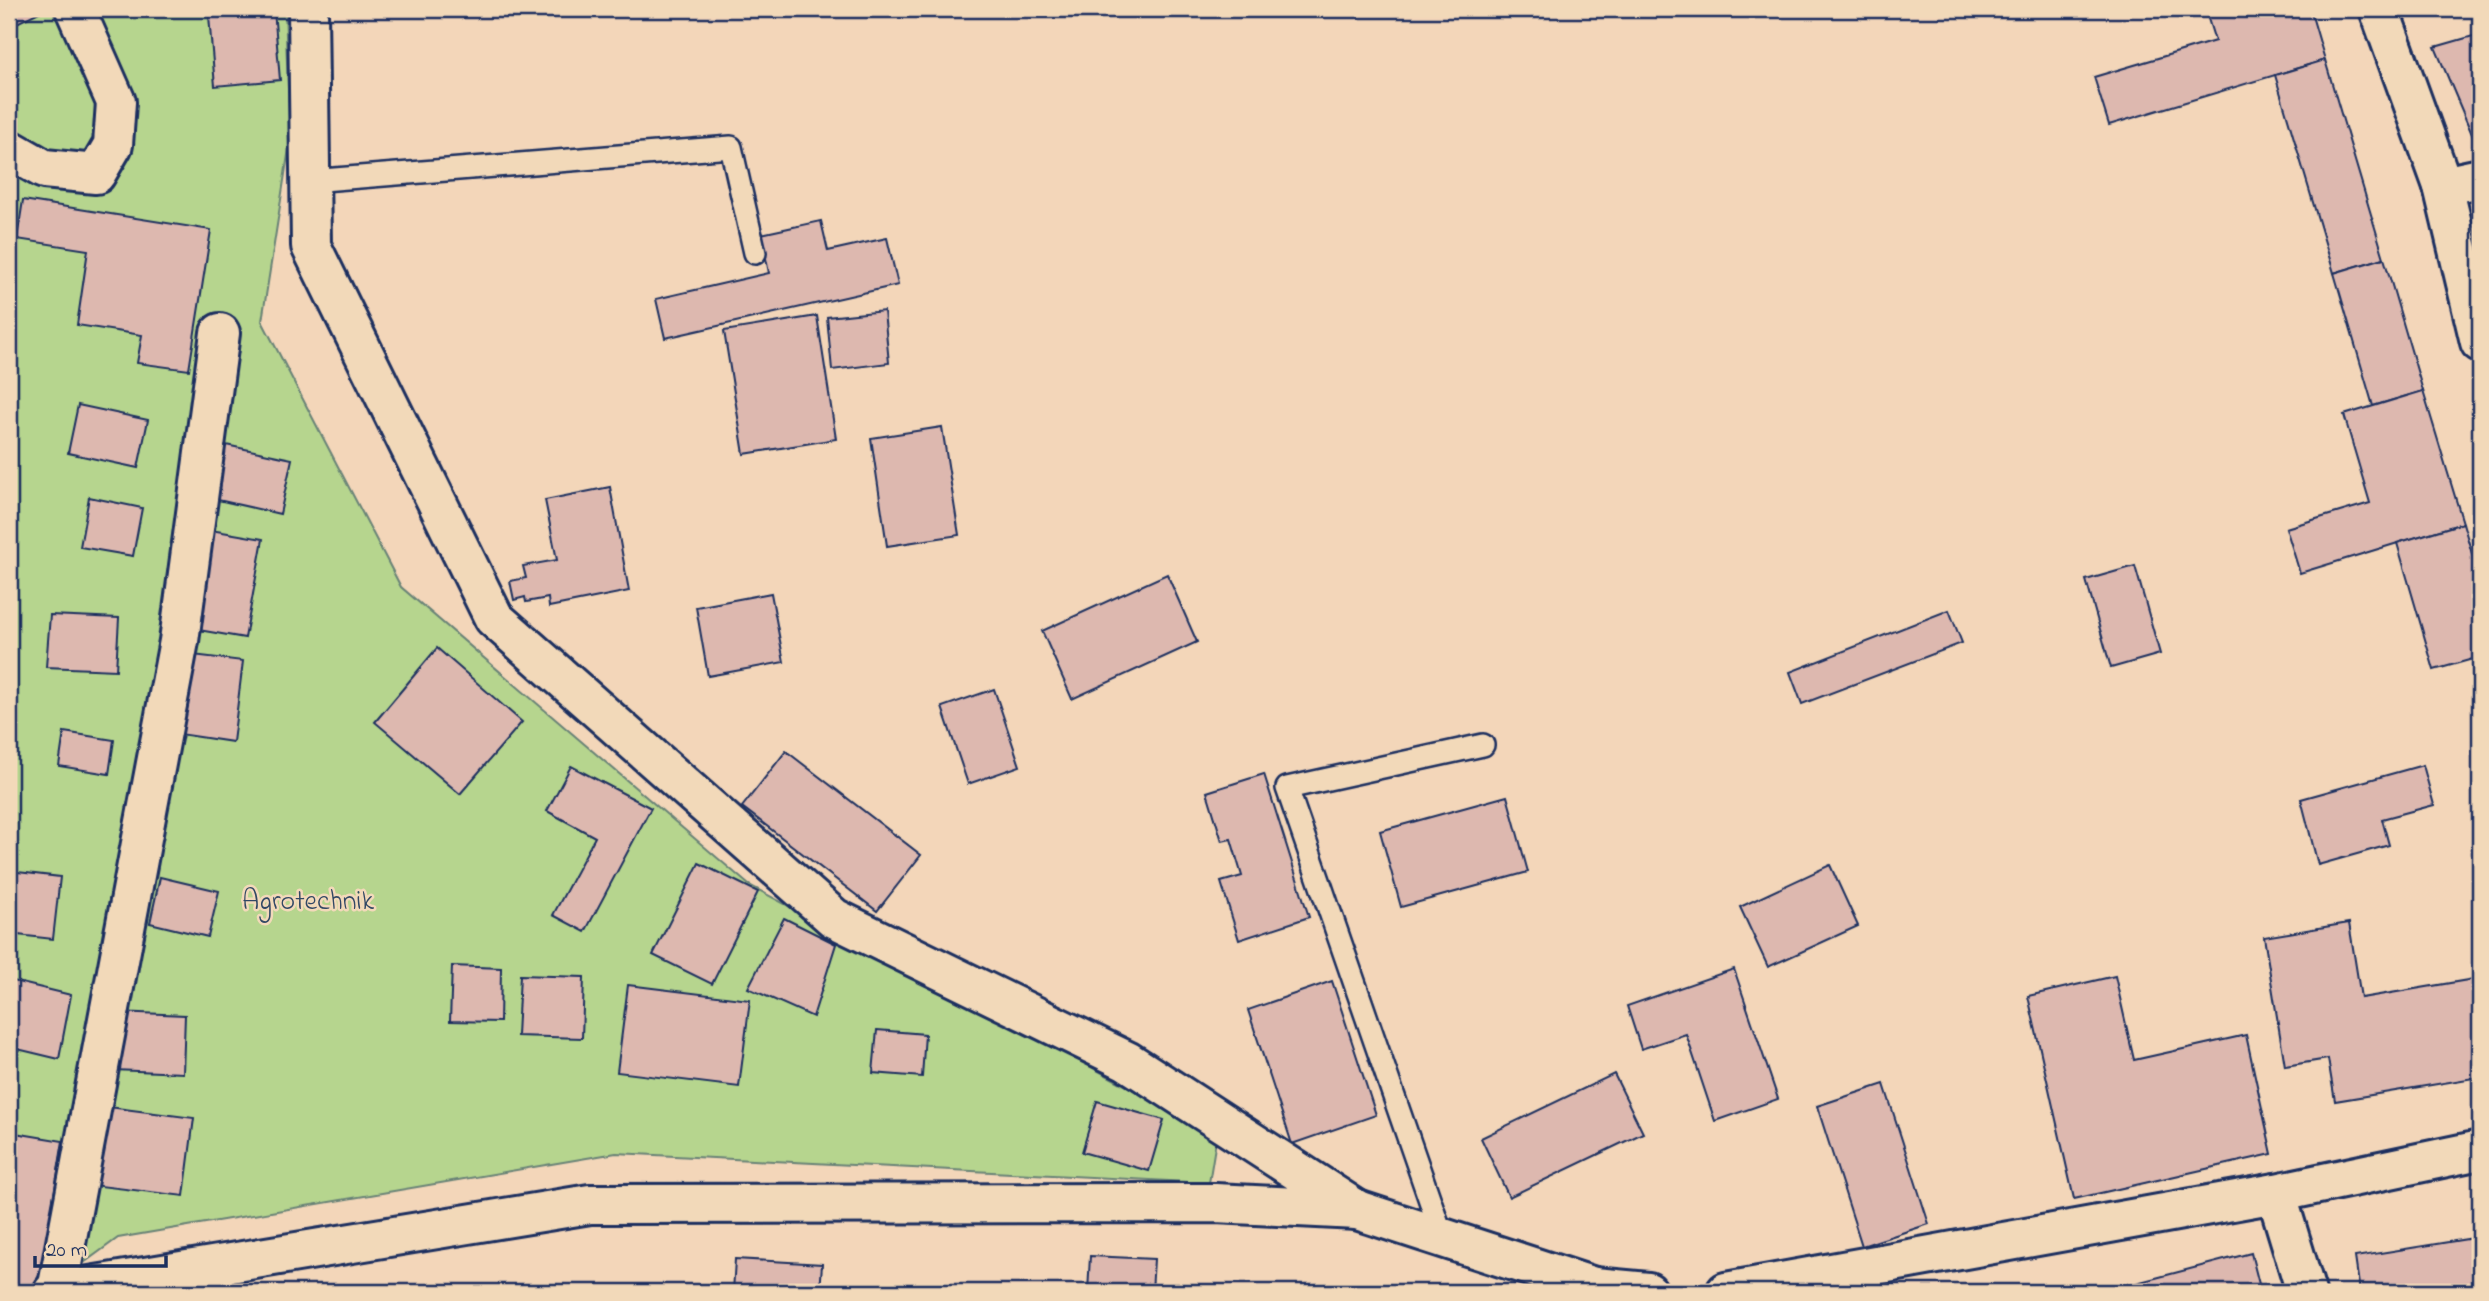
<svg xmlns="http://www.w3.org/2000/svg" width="2489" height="1301" viewBox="0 0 2489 1301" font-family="'Indie Flower',sans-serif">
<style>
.green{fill:#b6d58e;stroke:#688276;stroke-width:2}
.building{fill:#ddb8af;stroke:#1b2f5e;stroke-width:2}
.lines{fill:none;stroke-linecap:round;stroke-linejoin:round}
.service-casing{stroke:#1b2f5e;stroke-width:26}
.minor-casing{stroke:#1b2f5e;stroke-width:44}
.service{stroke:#f2d9b9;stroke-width:21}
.minor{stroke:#f2d9b9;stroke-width:38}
.labels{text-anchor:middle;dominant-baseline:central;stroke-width:5;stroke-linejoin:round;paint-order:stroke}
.park-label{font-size:28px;fill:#324865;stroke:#f2d9b9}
</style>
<rect width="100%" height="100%" fill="#f3d6b9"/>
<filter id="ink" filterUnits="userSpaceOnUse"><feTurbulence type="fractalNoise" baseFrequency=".0143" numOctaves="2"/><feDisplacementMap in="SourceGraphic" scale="14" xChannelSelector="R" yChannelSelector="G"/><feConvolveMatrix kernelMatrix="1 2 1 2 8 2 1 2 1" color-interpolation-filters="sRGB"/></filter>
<g filter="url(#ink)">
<!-- green -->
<path class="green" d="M9,9H285L290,142L262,321L401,587L749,885L1217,1134L1209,1183L616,1153L118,1238L44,1292H9Z"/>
<!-- building -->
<g class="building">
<path d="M9,9H45L9,27Z"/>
<path d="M2205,9H2310L2325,60L2109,125L2094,77L2215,41Z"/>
<path d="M274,10L280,80L215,86L209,16Z"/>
<path d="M2480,34V153L2435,47Z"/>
<path d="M2325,60L2384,258L2334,273L2275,75Z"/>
<path d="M23,200L211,230L189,370L137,363L142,335L77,325L88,250L17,239Z"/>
<path d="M821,221L828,251L887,238L898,285L665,338L656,299L769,273L761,234Z"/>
<path d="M2384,258L2423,391L2373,406L2334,273Z"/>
<path d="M884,311L889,363L832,370L827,317Z"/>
<path d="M817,316L836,439L744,454L724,331Z"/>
<path d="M2423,391L2463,523L2300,573L2286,528L2370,503L2344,415Z"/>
<path d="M78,405L148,420L138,468L68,453Z"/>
<path d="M942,427L959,535L887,546L871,438Z"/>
<path d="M221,444L292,459L280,514L209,498Z"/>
<path d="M610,487L629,591L549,607L548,598L526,602L525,597L514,600L510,581L526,578L523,566L557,560L545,500Z"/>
<path d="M89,497L142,508L133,556L80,547Z"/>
<path d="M2463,523L2480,581V657L2434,670L2397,543Z"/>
<path d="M205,529L263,539L245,638L187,628Z"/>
<path d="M2135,566L2160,654L2111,668L2086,580Z"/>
<path d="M1167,574L1197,642L1072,699L1042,631Z"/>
<path d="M771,593L784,662L708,676L696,607Z"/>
<path d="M1949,610L1962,643L1802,704L1790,672Z"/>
<path d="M50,615L119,618L116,670L46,667Z"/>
<path d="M437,648L522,722L460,794L375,722Z"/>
<path d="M185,654L243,661L233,742L173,733Z"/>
<path d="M994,689L1020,766L968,784L942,707Z"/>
<path d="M64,732L114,740L109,774L59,766Z"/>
<path d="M786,751L921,855L877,911L742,807Z"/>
<path d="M2423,765L2434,805L2382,819L2389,845L2318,865L2301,799Z"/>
<path d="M571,766L651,808L585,932L553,915L595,837L547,811Z"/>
<path d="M1264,774L1309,917L1239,940L1221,882L1242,876L1231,839L1222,841L1207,792Z"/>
<path d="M1507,796L1528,872L1401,907L1380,831Z"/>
<path d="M699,863L758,892L712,984L653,955Z"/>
<path d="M1830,865L1858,926L1768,967L1740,907Z"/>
<path d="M9,871L60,877L53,939L9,934Z"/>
<path d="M160,877L219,891L208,937L150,923Z"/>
<path d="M784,918L836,944L813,1017L748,988Z"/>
<path d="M2349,923L2361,998L2480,978V1077L2335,1101L2328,1059L2285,1066L2264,937Z"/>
<path d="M452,966L501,968L500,1022L450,1021Z"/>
<path d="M1734,969L1778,1099L1715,1121L1686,1034L1641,1049L1627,1006Z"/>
<path d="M520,975L584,977L582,1038L517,1036Z"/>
<path d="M2115,976L2134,1060L2246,1035L2272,1154L2074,1199L2028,996Z"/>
<path d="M9,980L71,995L59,1059L9,1047Z"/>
<path d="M1332,981L1376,1115L1292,1144L1248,1010Z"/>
<path d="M628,985L750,1000L739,1087L617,1072Z"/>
<path d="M117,1012L185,1015L183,1073L114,1070Z"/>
<path d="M877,1030L925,1034L922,1077L873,1073Z"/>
<path d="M1614,1074L1643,1133L1509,1197L1481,1138Z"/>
<path d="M1884,1084L1929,1224L1862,1246L1817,1106Z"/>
<path d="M1097,1101L1164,1120L1149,1171L1082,1152Z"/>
<path d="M101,1106L194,1118L184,1196L91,1185Z"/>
<path d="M9,1132L63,1141L38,1292H9Z"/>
<path d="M2480,1237V1292H2360L2355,1257Z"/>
<path d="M2251,1253L2261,1292H2102Z"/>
<path d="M1090,1256L1154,1259L1152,1292H1088Z"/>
<path d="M735,1259L822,1264L820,1292H733Z"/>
</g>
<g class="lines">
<!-- service casing -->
<g class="service-casing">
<g id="service">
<path d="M310,181L731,147L755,253"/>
<path d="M1443,1238L1287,788L1483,745"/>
</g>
</g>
<!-- minor casing -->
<g class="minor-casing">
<g id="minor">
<path d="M308,9L311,246L494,618L834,918L1127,1061L1357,1210"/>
<path d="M2379,9L2443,186L2480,342"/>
<path d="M9,149L44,169L96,174L113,145L116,102L75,9"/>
<path d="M2443,186L2480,178"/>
<path d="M2276,1193L2306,1292"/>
<path d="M57,1291L179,641L220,333"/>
<path d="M53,1292L590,1204L1215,1203L1357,1210L1594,1287"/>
<path d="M1570,1292L1594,1287L1648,1292"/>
<path d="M1726,1292L2276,1193L2480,1150"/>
</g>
</g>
<!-- service -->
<use href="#service" class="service"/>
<!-- minor -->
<use href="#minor" class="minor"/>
</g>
</g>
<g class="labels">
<!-- park labels -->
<g class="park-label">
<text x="308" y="902">Agrotechnik</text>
</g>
</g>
<!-- margin -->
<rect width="2489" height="1301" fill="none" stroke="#f2d9b9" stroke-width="35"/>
<rect x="18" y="18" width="2454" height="1266" fill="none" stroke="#1b2f5e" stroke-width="2.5" filter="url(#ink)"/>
<!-- scale -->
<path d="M35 1256v10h131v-10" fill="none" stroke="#1b2f5e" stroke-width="3.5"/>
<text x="46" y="1256" font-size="21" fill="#1b2f5e" stroke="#f2d9b9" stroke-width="5" paint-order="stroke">20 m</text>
</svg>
